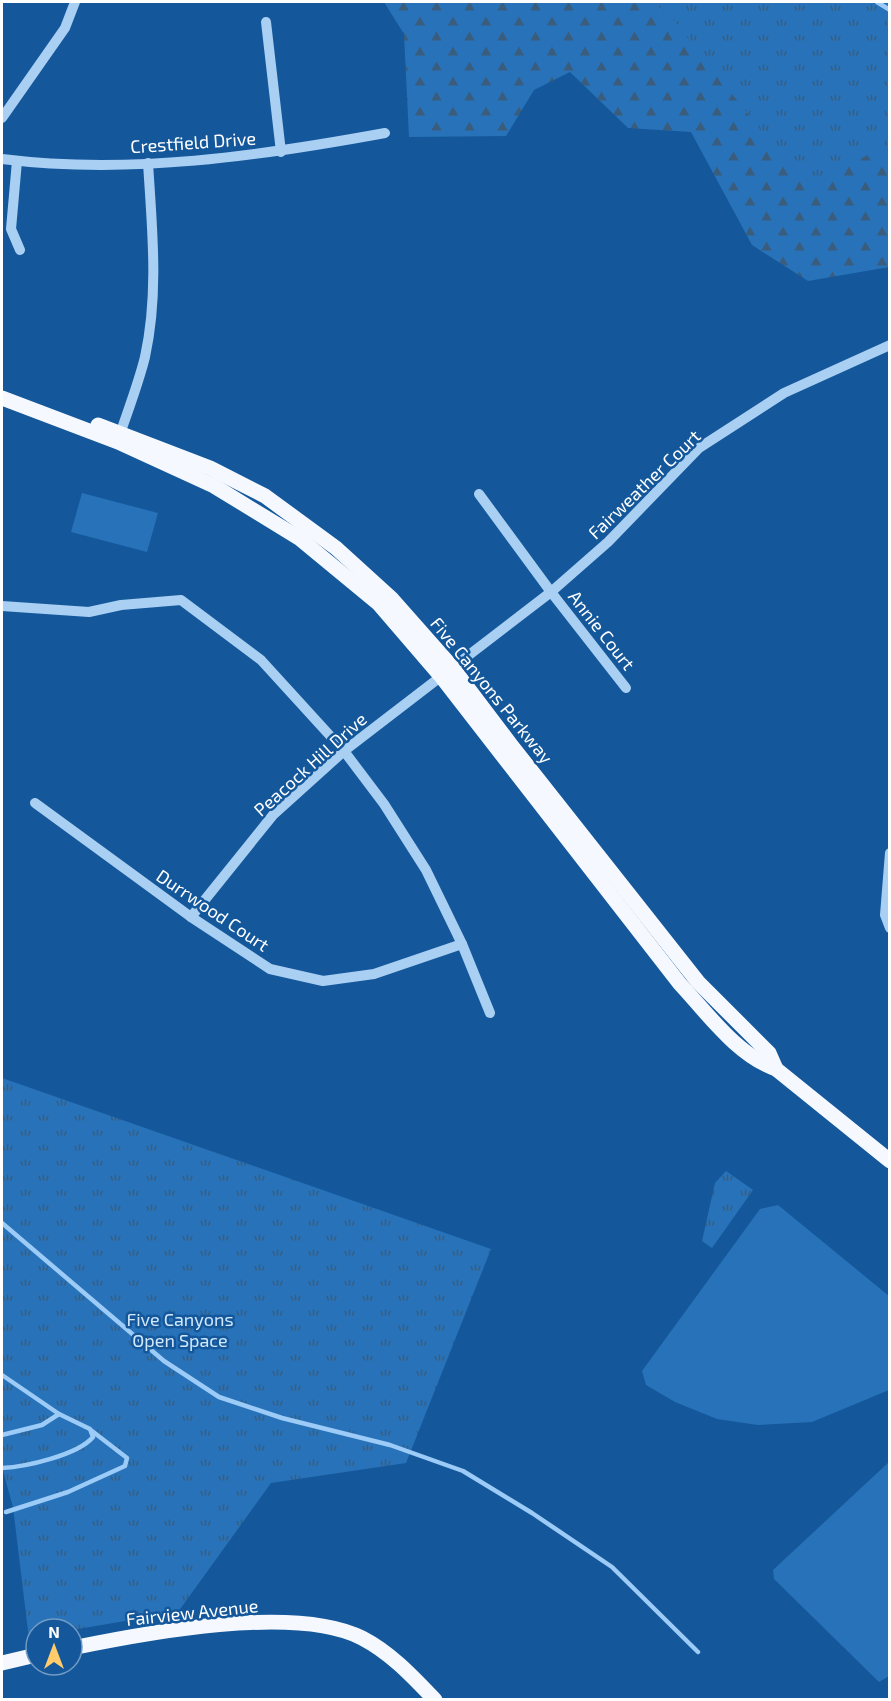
<svg xmlns="http://www.w3.org/2000/svg" width="891" height="1701" viewBox="0 0 891 1701" font-family="'Exo 2',sans-serif">
<style>
.grass{fill:#2772b9}
.forest{fill:url(#forest-firs)}
.park{fill:url(#park-tufts)}
.lines{fill:none;stroke-linecap:round;stroke-linejoin:round}
.stream{stroke:#9bcbf6;stroke-width:4.5}
.minor{stroke:#a9cff3;stroke-width:10}
.major{stroke:#f5f9ff;stroke-width:15}
.labels{text-anchor:middle;dominant-baseline:central;stroke-width:5;stroke-linejoin:round;paint-order:stroke}
.street-label{font-size:18px;fill:#fff;stroke:#14589b}
.park-label{font-size:18px;fill:#d1e8fd;stroke:#14589b}
</style>
<defs>
<pattern id="forest-firs" width="22" height="20" patternUnits="userSpaceOnUse" patternTransform="scale(1.5)"><rect width="22" height="20" fill="#2772b9"/><path d="M5 1l3.5 6h-7zM16 11l3.5 6h-7z" fill="#3b5d7d"/></pattern>
<pattern id="park-tufts" width="24" height="20" patternUnits="userSpaceOnUse" patternTransform="scale(1.5)"><rect width="24" height="20" fill="#2772b9"/><path d="M3 7l-1-3M5 7V3M7 7l1-3M15 17l-1-3M17 17v-4M19 17l1-3" fill="none" stroke="#3b5d7d"/></pattern>
</defs>
<rect width="100%" height="100%" fill="#14589b"/>
<!-- grass -->
<g class="grass">
<path d="M82,493L158,513L147,552L71,532Z"/>
<path d="M778,1205L889,1296V1390L812,1422L758,1425L717,1419L675,1402L646,1385L642,1371L760,1209Z"/>
<path d="M889,1462V1676L879,1682L774,1579L773,1570Z"/>
</g>
<!-- forest -->
<path class="forest" d="M384,2H889V267L808,281L752,245L691,132L628,128L570,72L534,90L506,136L409,137L404,34Z"/>
<!-- park -->
<g class="park">
<path d="M651,2H889V156L881,149L804,185L668,13Z"/>
<path d="M2,1078L491,1249L406,1463L271,1483L178,1612L72,1630L36,1629V1637L29,1639L13,1507L2,1467Z"/>
<path d="M726,1171L753,1190L712,1248L702,1241L715,1183Z"/>
</g>
<g class="lines">
<!-- stream -->
<g class="stream">
<path d="M877,2L890,10"/>
<path d="M2,1223L164,1361L219,1397L282,1418L390,1445L463,1471L532,1513L612,1567L698,1652"/>
<path d="M2,1375L59,1414"/>
<path d="M2,1435L42,1425L59,1414L90,1429L93,1437C78,1455 25,1467 2,1468"/>
<path d="M6,1512L68,1492L125,1466L127,1458L92,1431"/>
</g>
<!-- minor -->
<g class="minor">
<path d="M266,22L281,152"/>
<path d="M2,118L65,28L75,2"/>
<path d="M2,159C130,175 260,156 385,133"/>
<path d="M17,161L11,229L20,250"/>
<path d="M118,440C127,413 138,385 145,357C159,293 152,228 148,163"/>
<path d="M479,494L551,592L626,688"/>
<path d="M2,606L89,612L121,605L181,600L261,660L344,751L384,804L426,870L462,944L490,1013"/>
<path d="M35,803L191,917L270,969L323,981L374,974L462,944"/>
<path d="M890,853L885,915L890,928"/>
<path d="M191,917L273,815L344,751L551,592L608,542L699,448L784,393L890,345"/>
</g>
<!-- major -->
<g class="major">
<path d="M2,398L118,442L214,486L299,538L379,604L440,675L680,984C708,1014 737,1055 776,1069L890,1161"/>
<path d="M98,425L210,468L265,496L336,548L391,598L452,667L511,745L698,982L769,1053L776,1069"/>
<path d="M72,1648C145,1633 295,1604 362,1638C391,1653 413,1677 435,1700"/>
<path d="M2,1663L36,1655"/>
</g>
</g>
<g class="labels">
<!-- street labels -->
<g class="street-label">
<text transform="translate(193 142) rotate(-4)">Crestfield Drive</text>
<text transform="translate(644 484) rotate(-44)">Fairweather Court</text>
<text transform="translate(602 630) rotate(52)">Annie Court</text>
<text transform="translate(492 690) rotate(51)">Five Canyons Parkway</text>
<text transform="translate(310 764) rotate(-42)">Peacock Hill Drive</text>
<text transform="translate(213 910) rotate(34)">Durrwood Court</text>
<text transform="translate(192 1612) rotate(-6)">Fairview Avenue</text>
</g>
<!-- park labels -->
<g class="park-label">
<text x="180" y="1319">Five Canyons<tspan x="180" dy="21">Open Space</tspan></text>
</g>
</g>
<!-- border -->
<rect width="891" height="1701" fill="none" stroke="#ffffff" stroke-width="6"/>
<!-- north arrow -->
<g transform="translate(54 1647)"><circle r="28" fill="#14589b" stroke="#729bc3" stroke-width="1.5"/>
<path d="M0-4.5L10 22L0 15L-10 22Z" fill="#ffcb6b"/>
<text y="-9" font-size="16" font-weight="bold" text-anchor="middle" fill="#ffffff">N</text>
</g>
</svg>
